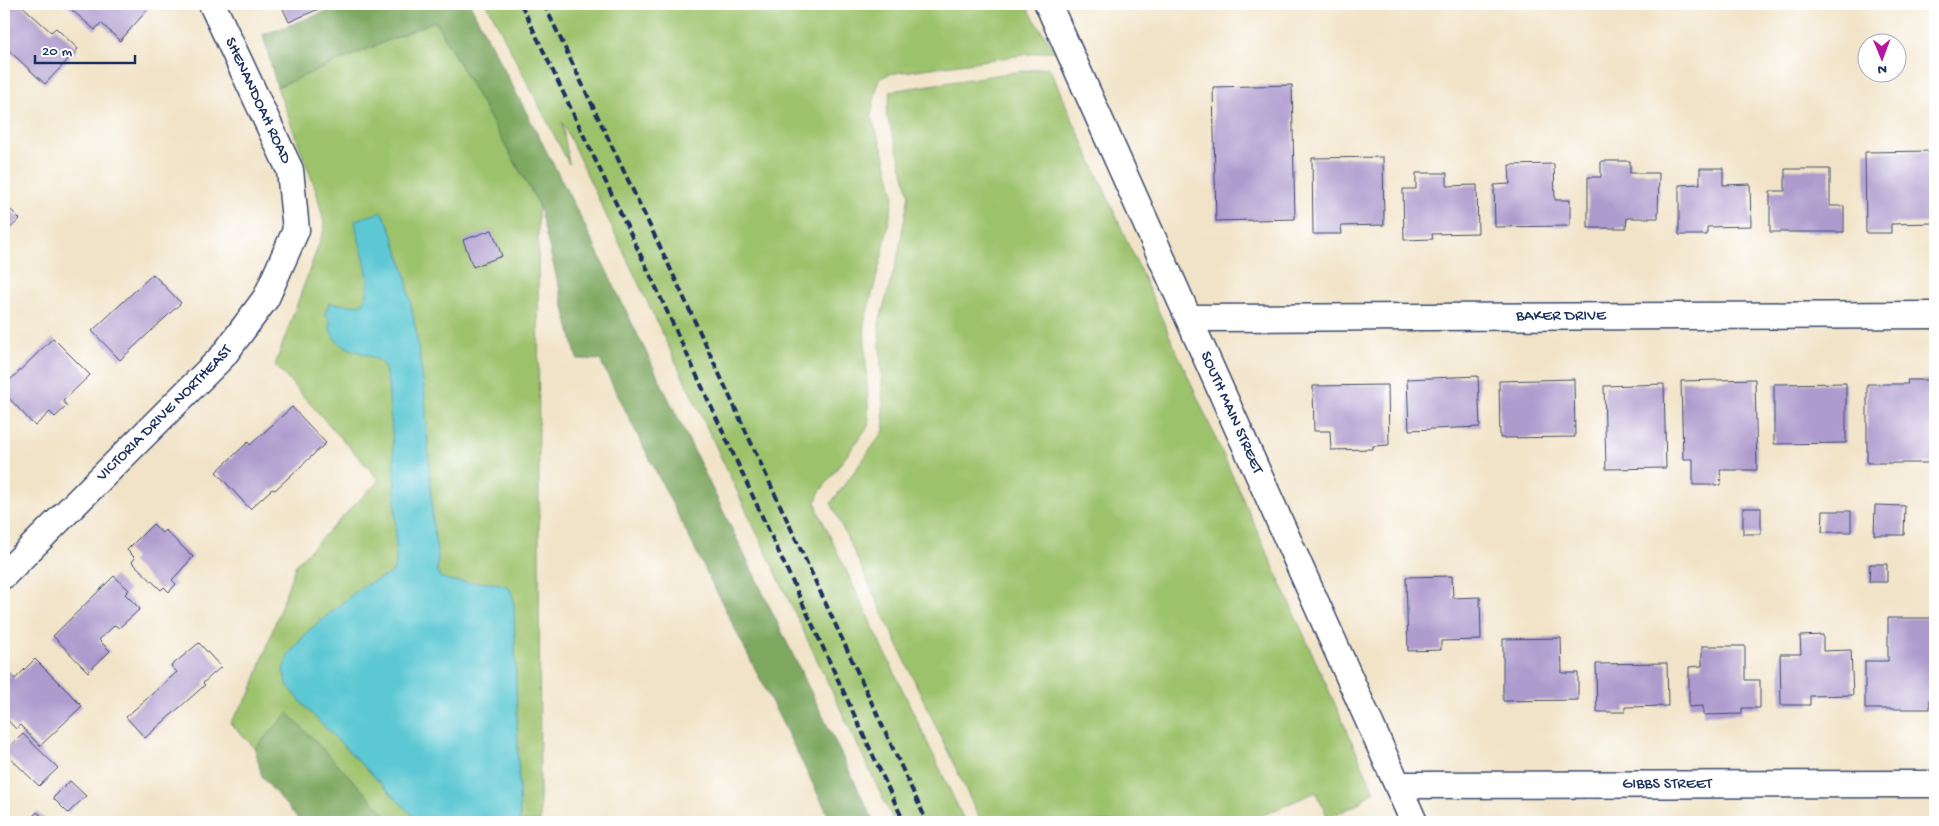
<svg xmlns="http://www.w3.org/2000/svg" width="1939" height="826" viewBox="0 0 1939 826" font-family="'Gochi Hand',sans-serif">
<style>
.green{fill:#9dc26c;stroke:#5c7865}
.forest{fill:#7ea860;stroke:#4c6c5f}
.water{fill:#5bc8d3;stroke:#3b7c98}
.building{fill:#ae9bcd}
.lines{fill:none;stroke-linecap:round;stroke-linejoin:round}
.minor-casing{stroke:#3b4a6e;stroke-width:29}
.minor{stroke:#fff;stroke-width:26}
.rail{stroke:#1b2f5e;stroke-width:4;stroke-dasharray:8 4;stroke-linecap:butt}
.labels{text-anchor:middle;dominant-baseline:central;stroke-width:4;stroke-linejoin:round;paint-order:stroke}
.street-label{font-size:16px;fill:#1b2f5e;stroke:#fff}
</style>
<rect width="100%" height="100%" fill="#fff"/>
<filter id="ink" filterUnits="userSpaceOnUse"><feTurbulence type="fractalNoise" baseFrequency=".02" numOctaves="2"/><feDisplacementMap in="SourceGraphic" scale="10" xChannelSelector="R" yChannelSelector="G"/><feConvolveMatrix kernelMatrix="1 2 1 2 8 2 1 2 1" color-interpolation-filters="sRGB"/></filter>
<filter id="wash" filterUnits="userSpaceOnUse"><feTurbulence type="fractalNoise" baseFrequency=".0096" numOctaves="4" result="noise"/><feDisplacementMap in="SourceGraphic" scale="20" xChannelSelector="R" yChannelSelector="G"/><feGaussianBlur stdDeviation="1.12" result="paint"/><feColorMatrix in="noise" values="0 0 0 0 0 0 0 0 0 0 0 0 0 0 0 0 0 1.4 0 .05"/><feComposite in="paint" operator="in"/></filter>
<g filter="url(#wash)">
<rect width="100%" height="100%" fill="#f1e3c7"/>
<!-- green -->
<g class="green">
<path d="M487,4H624L636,9L670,4H1025L1055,52L1051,51L889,74L881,78L878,82L871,115L884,154L894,195L882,256L864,324L869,425L819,493L816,502L818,511L965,822H894L562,122L569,164Z"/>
<path d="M435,21L538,203L540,822H393L288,714L255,748L230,723L251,692L296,564L379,480L275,365L325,227L316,190L277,87Z"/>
<path d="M1049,67L1374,791L1356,805L1328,818L1316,792L1247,822H981L831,503L884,431L879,323L897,260L909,194L897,148L886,114L891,91Z"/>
</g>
<!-- forest -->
<g class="forest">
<path d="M346,4H470L581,218L874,822H832L600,360L577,359L538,203L435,21L277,87L263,35Z"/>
<path d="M288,713L393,822H301L262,777L255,748Z"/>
</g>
<!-- water -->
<path class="water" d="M382,212L390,227L405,273L416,331L425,395L433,525L438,557L437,570L440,577C448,580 456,582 464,582C475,583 500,581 508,587C513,592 513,600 514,606L520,822H419L308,710L288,686L283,671L288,655L308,631L363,586L392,573L396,565C395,513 396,462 390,411C389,398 389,383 385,369C377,347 327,357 330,320L325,314L329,303L352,305L362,304C378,285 357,243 355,220Z"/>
<g id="blocks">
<!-- building -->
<g class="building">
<path d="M15,4H20L51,32L56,28L78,49L45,84L4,46V16Z"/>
<path d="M65,4H107L111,8L115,4H144L149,8L120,41L101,23L95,30Z"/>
<path d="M281,4H330L289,22Z"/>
<path d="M1292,85L1295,219L1216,221L1213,87Z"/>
<path d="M1933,151V223L1891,224V233H1866L1865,152Z"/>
<path d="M1383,157L1384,225L1341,226L1342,234H1313L1312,158Z"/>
<path d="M1601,161H1630V173H1659L1658,218H1627L1626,228H1588V177H1601Z"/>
<path d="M1554,164L1555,200H1570V226L1495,227L1494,185L1510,184L1509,165Z"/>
<path d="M1700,168H1723V185L1750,184L1751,226L1707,227V235H1679V185L1700,184Z"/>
<path d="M1785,169H1830V206H1844V232H1770V191H1785Z"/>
<path d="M1416,173H1447V186L1477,185L1478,233L1432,234L1433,239L1404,240L1403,189H1416Z"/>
<path d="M4,203L20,219L4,234Z"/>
<path d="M492,230L502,256L473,267L463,240Z"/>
<path d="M153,274L181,303L120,360L92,331Z"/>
<path d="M53,338L90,375L63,401L67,406L55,417L50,412L35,426L4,393V386Z"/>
<path d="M1478,376L1480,427L1409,430L1407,379Z"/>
<path d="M1574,379L1575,437L1500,438L1499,381Z"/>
<path d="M1755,379L1757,470H1720L1721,485H1693V459H1683L1681,381Z"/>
<path d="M1907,380H1935V463H1867V384H1908Z"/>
<path d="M1846,383V443L1774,444V384Z"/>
<path d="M1664,384L1666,468L1606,469L1604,386Z"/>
<path d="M1388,385L1389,445L1373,446V449L1331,450L1330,431H1314L1313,386Z"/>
<path d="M292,407L326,443L275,490L272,489L250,509L216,472L248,442L250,445Z"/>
<path d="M1875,505L1905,506L1904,535H1874Z"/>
<rect x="1743" y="508" width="18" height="26"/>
<path d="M1823,511H1851V532H1822Z"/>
<path d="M153,524L162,533L165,530L193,557L172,580L176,584L169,592L164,587L161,590L132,562L135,558L127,550Z"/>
<path d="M1870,564H1887V582H1869Z"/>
<path d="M114,576L129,590L125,594L140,609L119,628L115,625L99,640L110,651L88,672L53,636Z"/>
<path d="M1452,576L1453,598L1480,597L1481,640L1441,641V650L1408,651L1406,577Z"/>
<path d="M1888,618H1935V700H1930V709H1865V661H1888Z"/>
<path d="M1823,635V651L1851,650L1853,695L1810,696V705H1781L1780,654H1801L1800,636Z"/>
<path d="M1561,638L1562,673H1578V700L1503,701V639Z"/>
<path d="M199,643L221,667L203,683L205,685L145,738L126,717L177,672L171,666Z"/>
<path d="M1702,646H1745V680H1760V708H1742V714L1703,715V706L1689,707V667L1702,666Z"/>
<path d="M35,659L82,706L40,746L20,725L16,729L4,716V673L7,670L15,679Z"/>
<path d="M1667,663L1668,706L1625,707V712H1597L1596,664Z"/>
<path d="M23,734L58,768L39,786L4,752Z"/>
<path d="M70,781L86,796L68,813L53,798Z"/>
<path d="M37,812L48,822H27Z"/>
</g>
</g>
</g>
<g filter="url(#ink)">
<use href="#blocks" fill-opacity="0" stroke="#3b4a6e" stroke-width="1"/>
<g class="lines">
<!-- minor casing -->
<g class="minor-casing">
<g id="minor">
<path id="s1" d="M1048,4L1414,822"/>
<path id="s2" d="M1189,318L1935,315"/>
<path id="s3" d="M4,575L223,356L266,298L296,230L290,170L212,4"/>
<path id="s4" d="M1398,785L1935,784"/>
</g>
</g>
<!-- minor -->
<use href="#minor" class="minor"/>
<!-- rail -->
<g class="rail">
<path d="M521,4L652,279L904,822"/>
<path d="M544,4L671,270L927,822"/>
</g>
</g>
</g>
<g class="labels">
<!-- street labels -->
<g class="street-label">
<text transform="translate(257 101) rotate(65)">SHENANDOAH ROAD</text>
<text stroke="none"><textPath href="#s2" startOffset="372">BAKER DRIVE</textPath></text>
<text stroke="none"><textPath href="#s3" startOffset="228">VICTORIA DRIVE NORTHEAST</textPath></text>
<text stroke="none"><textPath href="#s1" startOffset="448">SOUTH MAIN STREET</textPath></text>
<text stroke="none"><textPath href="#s4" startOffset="269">GIBBS STREET</textPath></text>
</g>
</g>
<!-- margin -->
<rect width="1939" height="826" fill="none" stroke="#fff" stroke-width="20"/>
<!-- north arrow -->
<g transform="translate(1882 58) rotate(179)"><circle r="24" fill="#ffffff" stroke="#a4acbf"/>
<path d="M0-4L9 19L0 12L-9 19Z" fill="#b5179e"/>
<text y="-8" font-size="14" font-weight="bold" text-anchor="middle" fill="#1b2f5e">N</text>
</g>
<!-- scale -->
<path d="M35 55v8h100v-8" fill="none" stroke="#1b2f5e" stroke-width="2.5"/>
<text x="42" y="55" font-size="15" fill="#1b2f5e" stroke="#ffffff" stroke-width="4" paint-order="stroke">20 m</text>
</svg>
